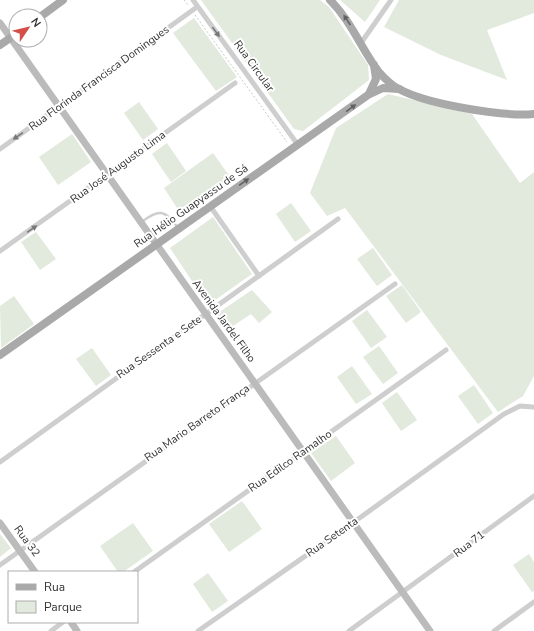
<svg xmlns="http://www.w3.org/2000/svg" width="534" height="631" viewBox="0 0 534 631" font-family="'Nunito Sans',sans-serif">
<style>
.green{fill:#e2e9dd}
.lines{fill:none;stroke-linecap:round;stroke-linejoin:round}
.path{stroke:#c8c8c8;stroke-width:1;stroke-dasharray:2 2;stroke-linecap:butt}
.service{stroke:#cecece;stroke-width:2.5}
.minor{stroke:#cecece;stroke-width:5}
.secondary{stroke:#bbb;stroke-width:7}
.primary{stroke:#a9a9a9;stroke-width:8}
.oneway{fill:#616161}
.oneway2{fill:#787878}
.labels{text-anchor:middle;dominant-baseline:central;stroke-width:4;stroke-linejoin:round;paint-order:stroke}
.street-label{font-size:11px;fill:#313131;stroke:#fff}
</style>
<rect width="100%" height="100%" fill="#fff"/>
<!-- green -->
<g class="green">
<path d="M201,0H320L329,7L368,65L369,80L303,131L294,129Z"/>
<path d="M340,0H380L365,22Z"/>
<path d="M399,0H534V13L487,30L507,80L441,55L384,27Z"/>
<path d="M194,18L237,77L216,91L173,33Z"/>
<path d="M388,94L472,114L520,183L534,172V376L523,396L498,412L345,208L327,216L310,193L336,128Z"/>
<path d="M139,102L158,129L143,140L124,113Z"/>
<path d="M72,134L91,162L58,185L39,157Z"/>
<path d="M167,143L186,171L171,182L152,154Z"/>
<path d="M213,153L233,181L183,217L164,188Z"/>
<path d="M291,203L311,231L295,242L276,214Z"/>
<path d="M213,217L252,274L208,305L170,248Z"/>
<path d="M36,232L56,259L40,270L21,242Z"/>
<path d="M373,248L392,275L377,286L357,259Z"/>
<path d="M402,285L421,312L406,323L386,296Z"/>
<path d="M252,290L272,312L259,323L251,314L227,330L215,315Z"/>
<path d="M14,296L34,324L1,348L0,306Z"/>
<path d="M367,310L387,337L371,348L352,321Z"/>
<path d="M379,346L398,373L383,384L363,357Z"/>
<path d="M92,348L111,375L96,386L76,359Z"/>
<path d="M352,366L372,394L356,404L337,377Z"/>
<path d="M474,385L493,413L478,424L458,396Z"/>
<path d="M397,392L417,420L401,431L382,403Z"/>
<path d="M336,436L355,463L331,481L311,453Z"/>
<path d="M242,501L262,529L229,552L209,524Z"/>
<path d="M133,523L153,551L123,572H118L100,546Z"/>
<path d="M0,534L11,548L0,557Z"/>
<path d="M529,554L534,562V591L532,592L513,565Z"/>
<path d="M208,573L228,601L212,612L193,584Z"/>
</g>
<g class="lines">
<!-- path -->
<g class="path">
<path d="M184,0L189,6"/>
<path d="M195,15L287,142"/>
</g>
<!-- service -->
<path class="service" d="M143,221C160,208 166,211 178,228"/>
<!-- minor -->
<g class="minor">
<path d="M193,0L298,145"/>
<path d="M361,43L391,0"/>
<path d="M0,149L197,7"/>
<path d="M210,206L259,276"/>
<path d="M0,251L235,83"/>
<path d="M0,462L338,219"/>
<path d="M0,565L395,284"/>
<path d="M134,572L446,350"/>
<path d="M51,631L63,622"/>
<path d="M198,631L354,522L504,414L520,406L533,407"/>
<path d="M349,631L534,496"/>
<path d="M494,631L534,602"/>
</g>
<!-- secondary -->
<g class="secondary">
<path d="M0,23L430,631"/>
<path d="M0,523L35,572"/>
<path d="M71,622L77,631"/>
</g>
<!-- primary -->
<g class="primary">
<path d="M330,0C351,21 361,48 378,71C384,78 391,85 399,89C426,104 503,117 534,114"/>
<path d="M40,17L63,0"/>
<path d="M0,45L16,34"/>
<path d="M369,94L376,79L374,65"/>
<path d="M0,355L368,95L383,88L399,89"/>
</g>
</g>
<!-- one-way arrows -->
<defs><path id="oneway-solid" d="M-6-.8H1V-3.2L6.5 0L1 3.2V.8H-6Z"/></defs>
<g class="oneway">
<use href="#oneway-solid" transform="translate(347 20) rotate(-124)"/>
<use href="#oneway-solid" transform="translate(351 108) rotate(-36)"/>
<use href="#oneway-solid" transform="translate(244 182) rotate(-35)"/>
</g>
<g class="oneway2">
<use href="#oneway-solid" transform="translate(216 32) rotate(54)"/>
<use href="#oneway-solid" transform="translate(18 136) rotate(145)"/>
<use href="#oneway-solid" transform="translate(32 229) rotate(-35)"/>
</g>
<g class="labels">
<!-- street labels -->
<g class="street-label">
<text transform="translate(254 66) rotate(54)">Rua Circular</text>
<text transform="translate(99 78) rotate(-36)">Rua Florinda Francisca Domingues</text>
<text transform="translate(118 167) rotate(-36)">Rua José Augusto Lima</text>
<text transform="translate(191 206) rotate(-35)">Rua Hélio Guapyassu de Sá</text>
<text transform="translate(224 321) rotate(54)">Avenida Jardel Filho</text>
<text transform="translate(159 347) rotate(-35)">Rua Sessenta e Sete</text>
<text transform="translate(197 423) rotate(-35)">Rua Mario Barreto França</text>
<text transform="translate(290 461) rotate(-35)">Rua Edilco Ramalho</text>
<text transform="translate(332 537) rotate(-35)">Rua Setenta</text>
<text transform="translate(27 541) rotate(54)">Rua 32</text>
<text transform="translate(469 544) rotate(-37)">Rua 71</text>
</g>
</g>
<!-- legend -->
<rect x="8" y="571" width="130" height="52" fill="#ffffff" stroke="#adadad"/>
<rect x="16" y="584" width="20" height="6" fill="#a9a9a9" stroke="#adadad"/>
<text x="44" y="591" font-size="12" fill="#313131">Rua</text>
<rect x="16" y="601" width="20" height="12" fill="#e2e9dd" stroke="#adadad"/>
<text x="44" y="611" font-size="12" fill="#313131">Parque</text>
<!-- north arrow -->
<g transform="translate(28 28) rotate(55)"><circle r="19" fill="#ffffff" stroke="#adadad"/>
<path d="M0-3L7 15L0 10L-7 15Z" fill="#d34f47"/>
<text y="-6" font-size="11" font-weight="bold" text-anchor="middle" fill="#313131">N</text>
</g>
</svg>
